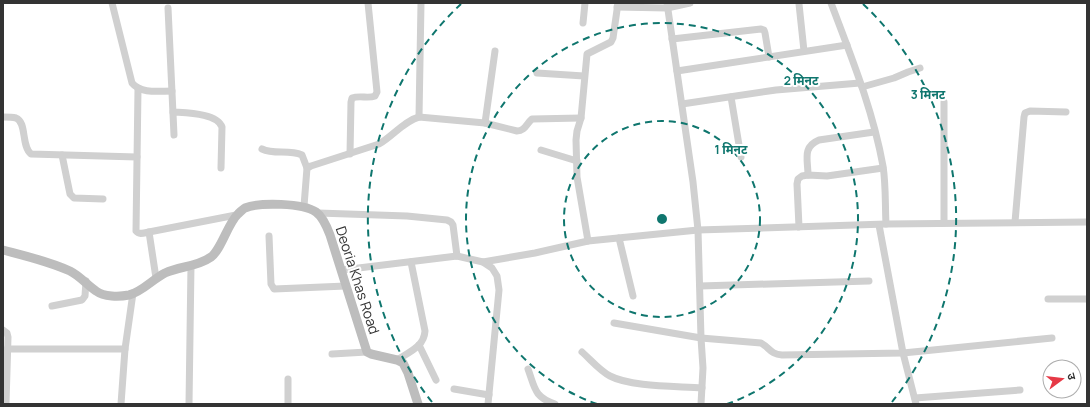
<svg xmlns="http://www.w3.org/2000/svg" width="1090" height="407" viewBox="0 0 1090 407" font-family="Manrope,'Noto Sans Devanagari',sans-serif">
<style>
.lines{fill:none;stroke-linecap:round;stroke-linejoin:round}
.street{stroke:#d0d0d0;stroke-width:7}
.secondary{stroke:#bdbdbd;stroke-width:9}
.ring{fill:none;stroke:#0f766e;stroke-width:2;stroke-dasharray:7 5}
.labels{text-anchor:middle;dominant-baseline:central;stroke-width:4;stroke-linejoin:round;paint-order:stroke}
.street-label{font-size:14px;fill:#333;stroke:#fff}
.centre{fill:#0f766e;stroke:#fff;stroke-width:2}
.ring-label{font-size:12px;text-anchor:middle;font-weight:bold;fill:#0f766e;stroke:#fff;stroke-width:4;stroke-linejoin:round;paint-order:stroke}
</style>
<rect width="100%" height="100%" fill="#fff"/>
<g class="lines">
<!-- street -->
<g class="street">
<path d="M112,3L132,83C141,94 159,91 172,91"/>
<path d="M667,3L693,182L698,230L701,338L703,368L701,404"/>
<path d="M831,3C851,56 873,110 883,166C886,185 885,205 886,224"/>
<path d="M799,4L804,51"/>
<path d="M617,7L667,8L690,3"/>
<path d="M168,8L174,135"/>
<path d="M583,23L585,3"/>
<path d="M672,39L761,29L764,30L765,33L769,57"/>
<path d="M677,71L847,45"/>
<path d="M537,73L584,76"/>
<path d="M862,87L894,78L908,72L920,68"/>
<path d="M138,89L136,231C139,235 144,233 149,232L236,215"/>
<path d="M731,97L741,157"/>
<path d="M682,104L776,90L860,83"/>
<path d="M173,112C186,113 217,113 222,127L221,168"/>
<path d="M3,117C7,117 12,117 16,118C27,122 21,146 31,154L137,157"/>
<path d="M419,117L421,3"/>
<path d="M485,123L495,51"/>
<path d="M262,149C274,155 289,149 302,155L307,168L304,206"/>
<path d="M541,150L577,161"/>
<path d="M350,154L351,102L352,98C360,95 368,99 375,96L377,92L368,3"/>
<path d="M62,155L70,194L74,198L103,199"/>
<path d="M307,168L311,166L379,144C393,136 404,121 419,117L485,123L517,131C525,131 526,124 532,119L581,118"/>
<path d="M808,175C808,160 802,147 819,140L874,132"/>
<path d="M318,213L407,216L447,220L451,222L453,225L457,256"/>
<path d="M1015,222L1024,117L1025,113L1030,111L1066,112"/>
<path d="M944,223V102"/>
<path d="M879,225L903,353L916,404"/>
<path d="M799,227L797,184L798,179L802,176L808,175L827,176L883,168"/>
<path d="M149,232L156,278"/>
<path d="M269,236L271,284L274,289L346,286"/>
<path d="M619,238L633,296"/>
<path d="M588,241L577,177L576,140L577,131L581,118L587,54L611,42L613,38L618,3"/>
<path d="M483,262L535,253L588,241L698,230L886,224L1087,222"/>
<path d="M342,270L457,256L483,262L492,268L497,276L499,290L488,404"/>
<path d="M700,286L869,281"/>
<path d="M1048,299H1087"/>
<path d="M52,306L82,300L85,296L86,281"/>
<path d="M614,323L701,338L761,343C770,348 770,354 782,355L903,353L1052,338"/>
<path d="M3,330L7,333L8,337L6,404"/>
<path d="M419,345L436,380"/>
<path d="M7,349H125"/>
<path d="M582,352C591,360 600,371 610,376C631,387 678,386 702,388"/>
<path d="M332,354L367,352"/>
<path d="M397,360C409,352 424,347 425,331L411,262"/>
<path d="M528,369C535,388 534,397 555,404"/>
<path d="M288,379V404"/>
<path d="M454,389L489,395"/>
<path d="M915,398L1020,390"/>
<path d="M121,404L125,349L133,293"/>
<path d="M189,404L191,265"/>
</g>
<!-- secondary -->
<path class="secondary" d="M3,250C26,256 48,261 70,271C80,276 87,285 96,291C104,297 119,297 129,295C142,292 153,279 165,273C180,266 197,267 211,257C221,250 228,223 238,214C240,212 243,209 245,208C260,202 303,203 316,212C323,217 327,227 330,235L367,352L371,354L397,360L403,363L408,373L418,404"/>
</g>
<!-- distance rings -->
<g class="ring">
<circle cx="662" cy="219" r="98"/>
<path d="M597 404A196 196 0 1 1 727 404"/>
<path d="M432 402A294 294 0 0 1 461 4M863 4A294 294 0 0 1 892 402"/>
</g>
<g class="labels">
<!-- street labels -->
<g class="street-label">
<text transform="translate(358 280) rotate(72)">Deoria Khas Road</text>
</g>
</g>
<circle cx="662" cy="219" r="6" class="centre"/>
<g class="ring-label">
<text x="801" y="85">2 मिनट</text>
<text x="928" y="99">3 मिनट</text>
<text x="731" y="154">1 मिनट</text>
</g>
<!-- border -->
<rect width="1090" height="407" fill="none" stroke="#333333" stroke-width="8"/>
<!-- north arrow -->
<g transform="translate(1062 379) rotate(75)"><circle r="19" fill="#ffffff" stroke="#adadad"/>
<path d="M0-3L7 15L0 10L-7 15Z" fill="#e63946"/>
<text y="-6" font-size="11" font-weight="bold" text-anchor="middle" fill="#333333">उ</text>
</g>
</svg>
